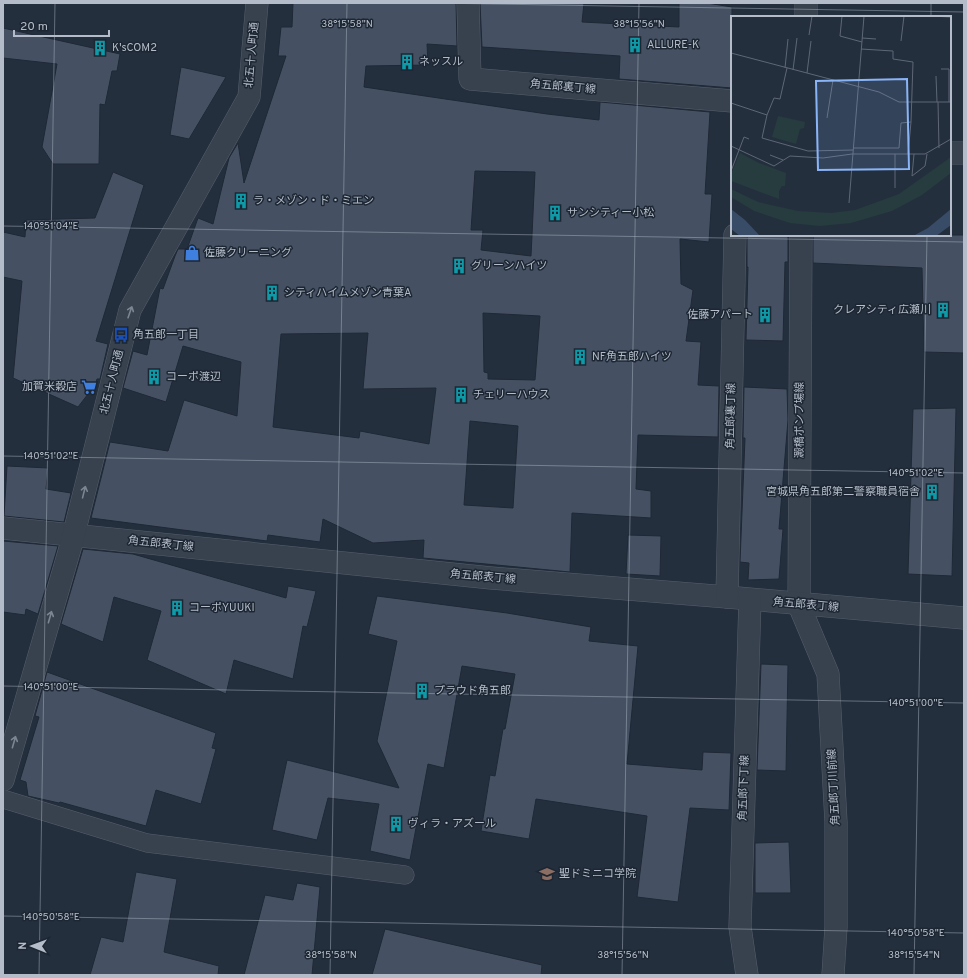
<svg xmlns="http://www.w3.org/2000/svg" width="967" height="978" viewBox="0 0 967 978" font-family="Overpass,'Noto Sans JP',sans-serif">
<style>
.building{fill:#455162;stroke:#1f2835;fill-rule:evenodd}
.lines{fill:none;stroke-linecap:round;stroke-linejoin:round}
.service-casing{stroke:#565f6c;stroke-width:19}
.minor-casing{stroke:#565f6c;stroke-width:23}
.service{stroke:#38414e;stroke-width:18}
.minor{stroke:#38414e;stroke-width:22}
.oneway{stroke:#7c8592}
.ticks{fill:none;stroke:#b4bcc9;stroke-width:1;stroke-opacity:0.45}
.labels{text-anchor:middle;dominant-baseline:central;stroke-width:3;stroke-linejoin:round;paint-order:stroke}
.poi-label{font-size:11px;fill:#b4bcc9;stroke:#1d2633;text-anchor:start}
.street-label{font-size:11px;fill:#b4bcc9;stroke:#1d2633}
.inset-road{fill:none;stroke:#5e6776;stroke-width:1}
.view{fill:#8ab4f8;fill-opacity:0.15;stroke:#8ab4f8;stroke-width:2}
.inset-edge{fill:none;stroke:#b4bcc9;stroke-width:2}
.ticks-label{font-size:10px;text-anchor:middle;fill:#b4bcc9;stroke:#1d2633;stroke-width:3;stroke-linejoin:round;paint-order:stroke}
</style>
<rect width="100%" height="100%" fill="#242f3e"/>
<!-- building -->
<g class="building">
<path d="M293,3H456L457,46L427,44L428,65L366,66L364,87L547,114L599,120L600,102L710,112L705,194H712L709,242L680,239L681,284L693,290L686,341L701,342L698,385L719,386L718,437L638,435L636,489L651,491V518L572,513L570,572L423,558L424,540L373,543L323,519L320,542L268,535L267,541L91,518L110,442L168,451L184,400L237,416L241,362L183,346L166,402L123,388L133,351L147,355L160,288L163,289L175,256L178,249H187L198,218L213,224L229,158L238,143L244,183L286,56H278L281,27H292ZM475,171L535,172L531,256L481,250L483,230H471ZM483,313L540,316L535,380L488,379V373L484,372ZM368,333L363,389L436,388L429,444L360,431L359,438L273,427L281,334ZM470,421L518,426L513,508L464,505Z"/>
<path d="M480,3H584L582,22L679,27V3H707L732,7V88L619,79L620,56L482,47Z"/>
<path d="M3,28L120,54L117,71H112L105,105L100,104L99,164H53L42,147L57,64L3,58Z"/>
<path d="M181,67L226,77L189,139L170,135Z"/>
<path d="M113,172L144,185L96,341L108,344L100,379H97L95,385L78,407L13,378L22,281L3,277V232L25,237L26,220L95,218Z"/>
<path d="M747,235H788V262H785L783,341L746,340L748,267H747Z"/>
<path d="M813,235H964V353L924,352L922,268L813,263Z"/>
<path d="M744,387L787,389L788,420L779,529H783L779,579L748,580L749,563L740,562L745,438H743Z"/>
<path d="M956,408L952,576L908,574L913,409Z"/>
<path d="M7,466L48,468L46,489L71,493L64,522L4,516Z"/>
<path d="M628,535L661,536L660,576L626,574Z"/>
<path d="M3,541L58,546L38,614L26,609L25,615L3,612Z"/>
<path d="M83,549L133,554L286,598L288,586L316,591L307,627L303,626L293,679L234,660L226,694L147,660L161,611L114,597L103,642L61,624Z"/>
<path d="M377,596L507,613L591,627L589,641L638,646L627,764L702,770L703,752L731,753L729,810L690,808L678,902L637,897L647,816L536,799L529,839L481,831L490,775L495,776L503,729H505L515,674L462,666L444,768L428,764L410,860L370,851L379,804L328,798L317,840L272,830L287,760L399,788L377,741L397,641L368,634Z"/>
<path d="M761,664L788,665L786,771L757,770Z"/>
<path d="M47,672L216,733L212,748L216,749L201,804L156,790L146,826L60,802L59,803L28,796L26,782L20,780L39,717L35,716Z"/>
<path d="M789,842L791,893H755V843Z"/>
<path d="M136,872L177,879L164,952L219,966L218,975H90L101,937L123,942Z"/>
<path d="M297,883L320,887L312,975H244L265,895L293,900Z"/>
<path d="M385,929L542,965L541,975H372Z"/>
</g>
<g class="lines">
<!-- service casing -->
<g class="service-casing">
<path id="service" d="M3,799L147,843L405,875"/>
</g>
<!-- minor casing -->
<g class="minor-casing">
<g id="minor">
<path d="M468,3L470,79L732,101"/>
<path d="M806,17V3"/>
<path d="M950,153H964"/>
<path d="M801,235L799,605L828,674L836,822V927L833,975"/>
<path d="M3,528L491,578L727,597L964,618"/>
<path d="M727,597L735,235"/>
<path d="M3,780L71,545L130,310L249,97L257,3"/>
<path d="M747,975L740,927L750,600"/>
</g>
</g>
<!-- service -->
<use href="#service" class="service"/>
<!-- minor -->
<use href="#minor" class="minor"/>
</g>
<!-- one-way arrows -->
<defs><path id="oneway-shaft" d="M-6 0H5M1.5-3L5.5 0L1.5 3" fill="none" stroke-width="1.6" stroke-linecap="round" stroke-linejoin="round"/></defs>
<g class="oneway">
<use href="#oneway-shaft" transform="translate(130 312) rotate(-71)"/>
<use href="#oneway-shaft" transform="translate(84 492) rotate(-76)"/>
<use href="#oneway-shaft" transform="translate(50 617) rotate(-74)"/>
<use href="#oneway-shaft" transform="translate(14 742) rotate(-74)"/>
</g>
<!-- ticks -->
<path class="ticks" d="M434,3L964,12M931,17V3M3,226L964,242M3,456L964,473M3,686L964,703M3,916L964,933M39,975L55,3M330,975L347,3M622,975L639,3M914,975L927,235"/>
<!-- icons -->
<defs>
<g id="building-bare" transform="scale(1.2)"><path d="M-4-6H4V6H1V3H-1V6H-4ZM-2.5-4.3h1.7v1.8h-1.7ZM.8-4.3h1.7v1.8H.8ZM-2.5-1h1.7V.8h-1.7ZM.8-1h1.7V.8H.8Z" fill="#0f9aa8" stroke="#1d2633" stroke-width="2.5" paint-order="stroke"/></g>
<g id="shop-bare" transform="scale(1.2)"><path d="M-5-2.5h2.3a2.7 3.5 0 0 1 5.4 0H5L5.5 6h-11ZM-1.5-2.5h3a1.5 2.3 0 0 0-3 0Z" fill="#3f7fe0" stroke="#1d2633" stroke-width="2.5" paint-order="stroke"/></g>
<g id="bus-bare" transform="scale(1.2)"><path d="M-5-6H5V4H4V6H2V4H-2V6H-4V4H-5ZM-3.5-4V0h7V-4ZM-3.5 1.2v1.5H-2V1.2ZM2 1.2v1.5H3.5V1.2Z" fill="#1a4fb4" stroke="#1d2633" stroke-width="2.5" paint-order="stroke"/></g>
<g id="supermarket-bare" transform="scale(1.2)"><path d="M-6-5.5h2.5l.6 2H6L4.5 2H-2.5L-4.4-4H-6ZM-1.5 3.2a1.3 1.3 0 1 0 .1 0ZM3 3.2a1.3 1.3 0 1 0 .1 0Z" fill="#3f7fe0" stroke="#1d2633" stroke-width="2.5" paint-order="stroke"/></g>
<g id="school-bare" transform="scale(1.2)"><path d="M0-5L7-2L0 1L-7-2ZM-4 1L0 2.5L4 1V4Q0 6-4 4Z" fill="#8d6e63" stroke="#1d2633" stroke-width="2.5" paint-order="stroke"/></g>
</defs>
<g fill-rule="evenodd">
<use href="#building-bare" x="635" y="45"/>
<use href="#building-bare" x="100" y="48"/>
<use href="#building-bare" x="407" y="62"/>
<use href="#building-bare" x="241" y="201"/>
<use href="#building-bare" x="555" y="213"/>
<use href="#shop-bare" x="192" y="253"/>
<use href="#building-bare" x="459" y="266"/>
<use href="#building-bare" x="272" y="293"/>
<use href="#building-bare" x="943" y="310"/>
<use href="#building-bare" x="765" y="315"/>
<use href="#bus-bare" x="121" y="335"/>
<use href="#building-bare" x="580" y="357"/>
<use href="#building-bare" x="154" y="377"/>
<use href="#supermarket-bare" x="89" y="387"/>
<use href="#building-bare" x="461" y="395"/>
<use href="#building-bare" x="932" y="492"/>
<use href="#building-bare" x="177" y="608"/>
<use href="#building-bare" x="422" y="691"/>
<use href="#building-bare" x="396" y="824"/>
<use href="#school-bare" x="547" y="874"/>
</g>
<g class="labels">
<!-- poi labels -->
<g class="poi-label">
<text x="647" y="45">ALLURE-K</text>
<text x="112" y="48">K'sCOM2</text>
<text x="419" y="62">ネッスル</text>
<text x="253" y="201">ラ・メゾン・ド・ミエン</text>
<text x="567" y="213">サンシティー小松</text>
<text x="204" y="253">佐藤クリーニング</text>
<text x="471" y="266">グリーンハイツ</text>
<text x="284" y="293">シティハイムメゾン青葉A</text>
<text x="931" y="310" text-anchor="end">クレアシティ広瀬川</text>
<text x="753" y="315" text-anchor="end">佐藤アパート</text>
<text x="133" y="335">角五郎一丁目</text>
<text x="592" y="357">NF角五郎ハイツ</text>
<text x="166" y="377">コーポ渡辺</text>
<text x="77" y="387" text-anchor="end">加賀米穀店</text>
<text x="473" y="395">チェリーハウス</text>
<text x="920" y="492" text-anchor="end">宮城県角五郎第二警察職員宿舎</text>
<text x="189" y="608">コーポYUUKI</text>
<text x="434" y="691">プラウド角五郎</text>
<text x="408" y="824">ヴィラ・アズール</text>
<text x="559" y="874">聖ドミニコ学院</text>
</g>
<!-- street labels -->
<g class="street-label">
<text transform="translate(252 55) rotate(-85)">北五十人町通</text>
<text transform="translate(563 87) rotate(5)">角五郎裏丁線</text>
<text transform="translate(112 382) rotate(-76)">北五十人町通</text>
<text transform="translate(731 416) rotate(-89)">角五郎裏丁線</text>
<text transform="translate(800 420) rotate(-90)">澱橋ポンプ場線</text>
<text transform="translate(161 544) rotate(6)">角五郎表丁線</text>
<text transform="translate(483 577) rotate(5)">角五郎表丁線</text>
<text transform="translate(806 605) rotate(5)">角五郎表丁線</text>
<text transform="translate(834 787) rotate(-93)">角五郎丁川前線</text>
<text transform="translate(744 788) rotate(-88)">角五郎下丁線</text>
</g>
</g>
<!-- overview -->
<g transform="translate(731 16)">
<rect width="220" height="220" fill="#242f3e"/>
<path d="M47,100L74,106L73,112L69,113L65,128L41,121ZM9,137L28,147L55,157L54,170H51L48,175V183L0,165V158ZM220,141V157L191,179L161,195L120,207L89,210L59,207L23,195L0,181V173L27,186L67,195L100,197L124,194L168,178Z" fill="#263c3f"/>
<path d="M0,193L14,204L29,220H9L0,213ZM220,193V209L205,220H182L197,212Z" fill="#394c67"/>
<path class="inset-road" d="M111,0L109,20L131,26M199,0L220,1M78,19L81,0M131,22L145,23M170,25L173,0M0,37L148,76L168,86H220M54,52L57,23M56,52L49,83L43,82L36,99L31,122L77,135L122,134M210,53H218V86M62,54L66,22M76,57L80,25M205,60L206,86M207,86L208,132M0,87L36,99M96,102L102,64M0,130L43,150L59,140L92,142L121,138H194L220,123M122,132H168L170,107L180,106L182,46L162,43V35L130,33M164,138V172M177,138L180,106M183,138L181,160L194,150L196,138M39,139L52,144M0,155L13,121L18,123M118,187L133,0"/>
<path class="view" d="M176,63L178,153L87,154L85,65Z"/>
<rect width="220" height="220" class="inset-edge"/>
</g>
<g class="ticks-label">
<text x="347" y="27">38°15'58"N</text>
<text x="639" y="27">38°15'56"N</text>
<text x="51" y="229">140°51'04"E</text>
<text x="51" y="459">140°51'02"E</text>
<text x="916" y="476">140°51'02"E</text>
<text x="51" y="690">140°51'00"E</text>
<text x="916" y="706">140°51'00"E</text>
<text x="51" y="920">140°50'58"E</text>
<text x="916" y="936">140°50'58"E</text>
<text x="331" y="958">38°15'58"N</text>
<text x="623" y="958">38°15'56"N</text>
<text x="914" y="958">38°15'54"N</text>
</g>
<!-- border -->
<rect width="967" height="978" fill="none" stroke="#b4bcc9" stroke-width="8"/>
<!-- north arrow -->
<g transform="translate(32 946) rotate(271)" stroke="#1d2633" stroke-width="3" paint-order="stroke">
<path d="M0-3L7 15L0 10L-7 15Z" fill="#b4bcc9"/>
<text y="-6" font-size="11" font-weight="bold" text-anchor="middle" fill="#b4bcc9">N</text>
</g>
<!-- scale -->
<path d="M14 30v6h95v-6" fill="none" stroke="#b4bcc9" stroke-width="2"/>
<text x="20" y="30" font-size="12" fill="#b4bcc9" stroke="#1d2633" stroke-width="3" paint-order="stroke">20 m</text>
</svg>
